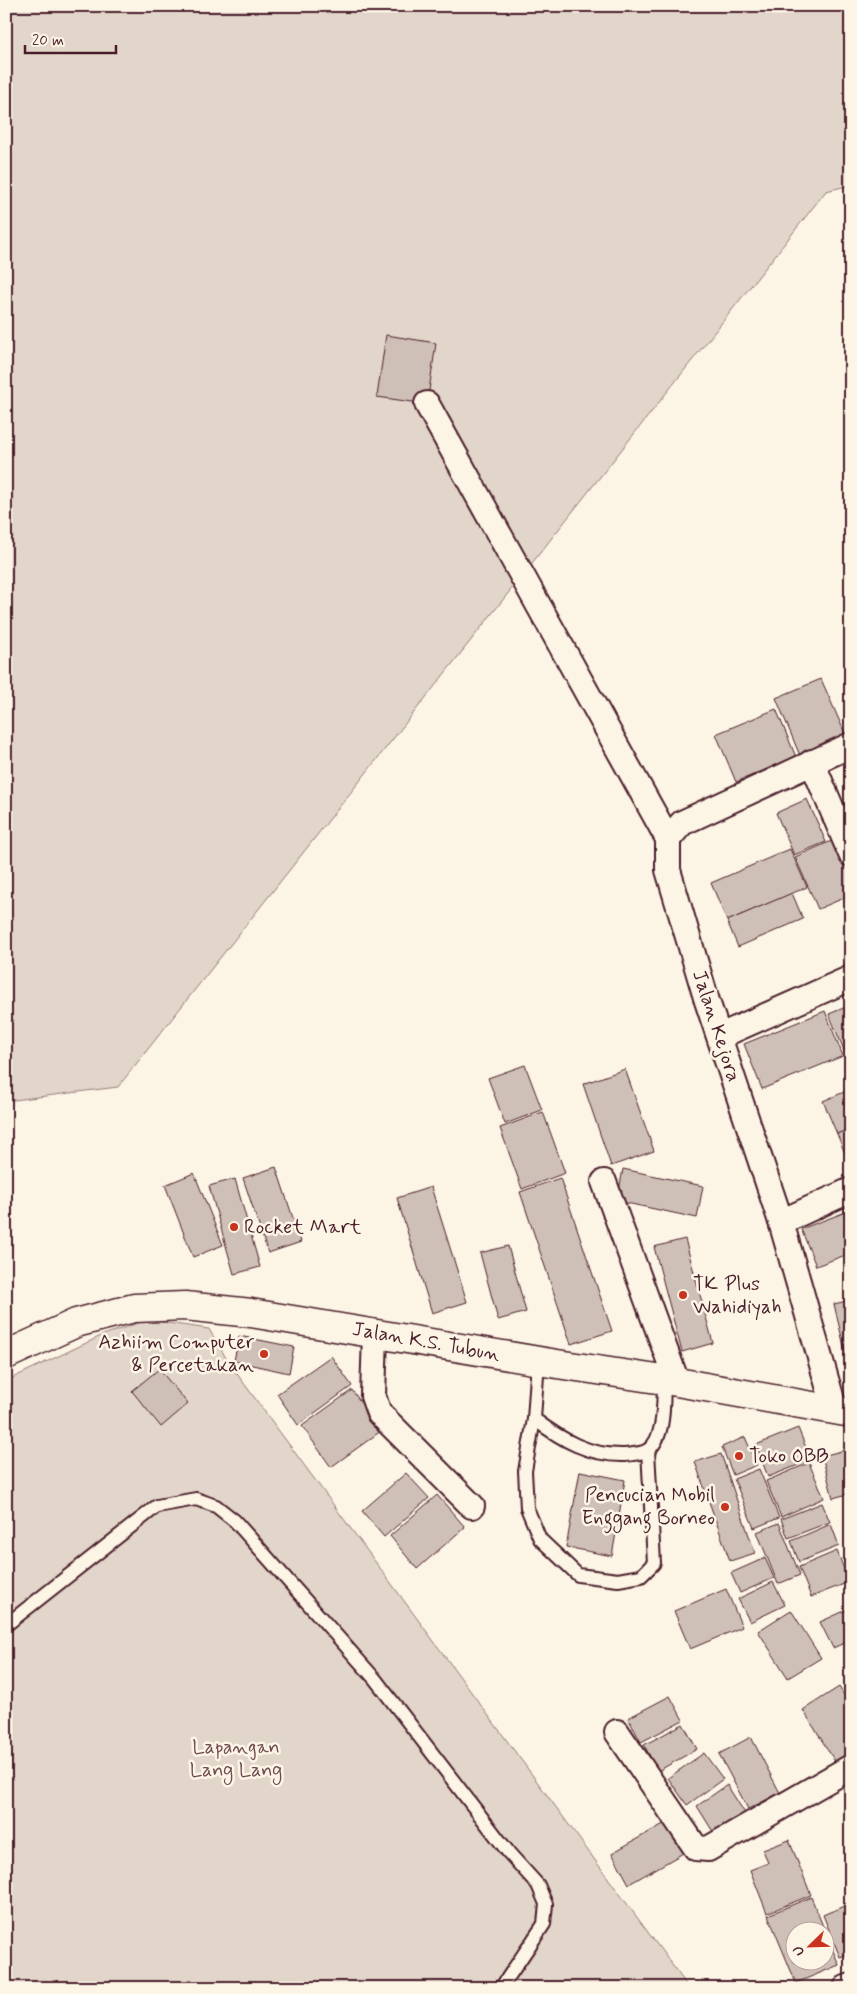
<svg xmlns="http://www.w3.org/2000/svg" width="857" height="1994" viewBox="0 0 857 1994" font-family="Mynerve,sans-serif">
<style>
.green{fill:#e2d5ca;stroke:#967a7a}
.building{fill:#cfc0b7;stroke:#4a1f2b;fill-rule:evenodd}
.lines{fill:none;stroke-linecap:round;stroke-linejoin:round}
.lane-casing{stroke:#4a1f2b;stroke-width:16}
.street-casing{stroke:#4a1f2b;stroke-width:28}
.secondary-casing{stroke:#4a1f2b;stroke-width:31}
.lane{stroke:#fcf5e5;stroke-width:12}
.street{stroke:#fcf5e5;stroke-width:24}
.secondary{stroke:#fcf5e5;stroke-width:28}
.poi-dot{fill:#c8321e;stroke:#fcf5e5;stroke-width:2}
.labels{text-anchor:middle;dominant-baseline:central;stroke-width:5;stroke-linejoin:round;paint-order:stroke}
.street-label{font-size:20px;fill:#4a1f2b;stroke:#fcf5e5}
.poi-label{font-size:20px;fill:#4a1f2b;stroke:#fcf5e5;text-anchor:start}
.park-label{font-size:20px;fill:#704c53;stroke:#fcf5e5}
</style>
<rect width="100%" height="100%" fill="#fcf5e5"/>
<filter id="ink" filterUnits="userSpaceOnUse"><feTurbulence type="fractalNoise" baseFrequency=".02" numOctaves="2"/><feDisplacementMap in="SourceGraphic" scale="10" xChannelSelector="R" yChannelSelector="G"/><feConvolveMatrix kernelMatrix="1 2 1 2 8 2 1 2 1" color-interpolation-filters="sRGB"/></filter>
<g filter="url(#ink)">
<!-- green -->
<g class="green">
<path d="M6,6H851V185L826,191L118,1087L6,1101Z"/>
<path d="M147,1320L209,1329L229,1363L689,1988H6V1381L103,1335Z"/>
</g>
<!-- building -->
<g class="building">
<path d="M386,335L436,343L427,404L377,397Z"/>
<path d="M821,679L847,738L801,758L776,698Z"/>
<path d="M776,709L796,757L736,782L716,734Z"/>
<path d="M807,799L826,842L794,855L776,813Z"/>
<path d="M836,839L851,873V895L818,909L795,857Z"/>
<path d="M790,849L807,887L727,921L711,883Z"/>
<path d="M792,893L803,919L738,947L727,921Z"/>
<path d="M851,1005V1067L829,1014Z"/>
<path d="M825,1011L843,1056L762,1089L744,1044Z"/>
<path d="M525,1065L542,1110L505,1124L488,1078Z"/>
<path d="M625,1069L654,1151L611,1166L583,1084Z"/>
<path d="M849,1090L851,1128L837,1134L823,1101Z"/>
<path d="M543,1112L565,1173L522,1189L500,1128Z"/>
<path d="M851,1128V1168L837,1134Z"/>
<path d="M276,1167L301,1242L268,1253L243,1178Z"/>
<path d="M623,1169L703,1186L697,1218L617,1201Z"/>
<path d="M194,1173L223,1245L193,1257L165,1185Z"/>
<path d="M560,1178L612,1331L571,1344L520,1192Z"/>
<path d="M235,1179L260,1267L234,1274L209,1186Z"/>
<path d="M431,1187L467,1302L432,1313L397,1198Z"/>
<path d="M851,1210V1253L816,1266L801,1229Z"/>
<path d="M685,1239L713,1343L682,1352L654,1247Z"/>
<path d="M508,1246L526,1312L498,1320L480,1253Z"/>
<path d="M851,1300V1367L849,1368L834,1304Z"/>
<path d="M239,1336L294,1347L289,1373L234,1361Z"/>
<path d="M331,1356L352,1386L298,1425L277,1394Z"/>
<path d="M159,1369L188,1404L161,1427L132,1391Z"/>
<path d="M352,1390L381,1431L331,1467L302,1426Z"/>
<path d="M798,1428L811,1460L768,1477L756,1445Z"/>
<path d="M745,1437L757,1465L733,1475L722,1447Z"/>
<path d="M845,1450L851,1471V1493L833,1498L822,1456Z"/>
<path d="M721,1454L755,1553L730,1561L695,1462Z"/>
<path d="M809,1463L824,1498L781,1517L766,1481Z"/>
<path d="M759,1469L779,1518L754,1528L734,1479Z"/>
<path d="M580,1471L625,1480L612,1556L566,1547Z"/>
<path d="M406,1473L429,1498L384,1537L362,1511Z"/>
<path d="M437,1495L465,1527L417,1569L390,1536Z"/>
<path d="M822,1503L830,1522L788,1538L781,1519Z"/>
<path d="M779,1523L800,1575L778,1584L757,1532Z"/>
<path d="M831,1524L839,1546L799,1562L791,1541Z"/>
<path d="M837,1551L849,1582L811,1597L799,1567Z"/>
<path d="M765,1558L774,1578L740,1593L731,1573Z"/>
<path d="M773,1582L785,1605L750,1622L738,1599Z"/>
<path d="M726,1589L742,1627L690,1649L674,1611Z"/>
<path d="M851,1608V1640L833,1648L820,1622Z"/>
<path d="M791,1610L821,1658L788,1678L758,1631Z"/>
<path d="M839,1687L851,1706V1754L836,1763L803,1710Z"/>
<path d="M670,1696L683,1720L641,1742L628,1718Z"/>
<path d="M683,1724L697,1749L658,1771L644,1745Z"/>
<path d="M751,1737L780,1793L748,1809L719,1754Z"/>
<path d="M704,1753L723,1779L687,1805L668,1778Z"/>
<path d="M727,1785L748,1818L717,1838L697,1806Z"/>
<path d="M667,1822L685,1852L629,1884L612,1853Z"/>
<path d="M789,1840L811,1895L767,1913L750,1870L768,1863L763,1850Z"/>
<path d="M811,1897L839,1965L796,1983L768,1915ZM794,1932H824V1962H794Z"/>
<path d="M851,1903V1953L840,1957L823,1915Z"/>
</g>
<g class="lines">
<!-- lane casing -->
<g class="lane-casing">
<g id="lane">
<path d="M538,1361L534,1419C562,1440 589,1456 625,1455C632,1454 642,1454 648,1450C666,1437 663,1399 664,1380"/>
<path d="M534,1419L525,1471L527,1508L540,1539L578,1575L618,1580L641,1576L654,1563L648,1450"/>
<path d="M6,1625L157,1506L196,1499L216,1506L235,1521L375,1679L509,1853L538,1885L546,1904L544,1924L501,1988"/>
</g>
</g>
<!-- street casing -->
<g class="street-casing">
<g id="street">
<path d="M427,404L668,839"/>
<path d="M812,762L851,854"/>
<path d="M720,1036L851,978"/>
<path d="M604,1182L677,1382"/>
<path d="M781,1222L851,1190"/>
<path d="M375,1334L373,1396L379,1413L472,1506"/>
<path d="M835,1410L781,1222L707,1001L668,870V839L682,823L851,745"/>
<path d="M617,1732L696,1848L708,1849L851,1767"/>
<path d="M846,1988L851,1986"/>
</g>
</g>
<!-- secondary casing -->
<g class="secondary-casing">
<path id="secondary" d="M6,1355L76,1323L134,1308L185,1306L251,1313L557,1364L677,1382L851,1413"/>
</g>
<!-- lane -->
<use href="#lane" class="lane"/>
<!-- street -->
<use href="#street" class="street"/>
<!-- secondary -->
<use href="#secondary" class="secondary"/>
</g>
</g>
<!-- markers -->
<g class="poi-dot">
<circle cx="234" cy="1227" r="5"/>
<circle cx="683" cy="1295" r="5"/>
<circle cx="264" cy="1354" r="5"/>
<circle cx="739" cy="1456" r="5"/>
<circle cx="725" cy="1507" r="5"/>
</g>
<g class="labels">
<!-- street labels -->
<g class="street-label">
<text transform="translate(716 1026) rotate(72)">Jalan Kejora</text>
<text transform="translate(426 1342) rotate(10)">Jalan K.S. Tubun</text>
</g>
<!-- poi labels -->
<g class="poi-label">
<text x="244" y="1227">Rocket Mart</text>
<text x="693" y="1284">TK Plus<tspan x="693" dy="23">Wahidiyah</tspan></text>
<text x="254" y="1342" text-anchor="end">Azhiim Computer<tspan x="254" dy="23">&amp; Percetakan</tspan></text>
<text x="749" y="1456">Toko OBB</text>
<text x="715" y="1495" text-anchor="end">Pencucian Mobil<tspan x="715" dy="23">Enggang Borneo</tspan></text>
</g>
<!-- park labels -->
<g class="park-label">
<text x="236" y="1747">Lapangan<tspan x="236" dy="23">Lang Lang</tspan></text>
</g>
</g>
<!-- margin -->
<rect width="857" height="1994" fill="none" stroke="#fcf5e5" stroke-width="25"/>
<rect x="12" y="12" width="832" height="1969" fill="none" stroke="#4a1f2b" stroke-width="2" filter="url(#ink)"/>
<!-- north arrow -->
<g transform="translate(810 1946) rotate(247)"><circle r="24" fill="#fcf5e5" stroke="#b59f9b"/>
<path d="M0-4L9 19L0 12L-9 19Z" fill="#c8321e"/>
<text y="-8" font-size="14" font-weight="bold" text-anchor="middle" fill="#4a1f2b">U</text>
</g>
<!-- scale -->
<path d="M25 45v8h91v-8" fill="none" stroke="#4a1f2b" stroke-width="2.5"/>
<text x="32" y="45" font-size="15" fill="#4a1f2b" stroke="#fcf5e5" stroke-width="4" paint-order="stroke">20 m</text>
</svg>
